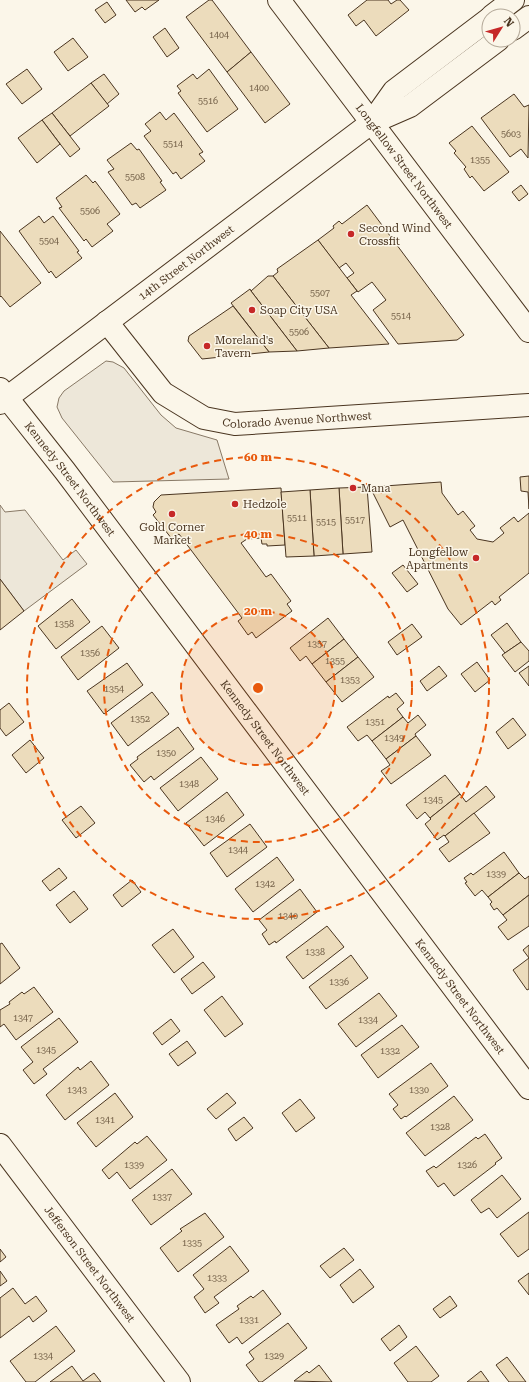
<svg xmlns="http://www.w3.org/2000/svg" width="529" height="1382" viewBox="0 0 529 1382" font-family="'Roboto Serif',serif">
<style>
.parking{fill:#ede7d9;stroke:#887966}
.building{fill:#ecdcbc;stroke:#4a3520}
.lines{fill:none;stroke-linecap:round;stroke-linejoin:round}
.minor-casing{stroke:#4a3520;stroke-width:24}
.tertiary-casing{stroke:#4a3520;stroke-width:24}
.minor{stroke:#fbf6e9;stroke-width:22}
.tertiary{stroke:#fbf6e9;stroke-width:22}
.ring{fill:none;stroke:#e8590c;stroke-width:2;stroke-dasharray:7 5}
.poi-dot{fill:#c62828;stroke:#fbf6e9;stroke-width:1.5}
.labels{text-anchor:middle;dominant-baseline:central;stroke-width:3;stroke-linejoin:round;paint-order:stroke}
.number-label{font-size:9px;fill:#725f47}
.street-label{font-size:11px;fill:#4a3520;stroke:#fbf6e9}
.poi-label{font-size:11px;fill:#4a3520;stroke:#fbf6e9;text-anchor:start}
.centre{fill:#e8590c;stroke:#fbf6e9;stroke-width:2}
.ring-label{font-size:12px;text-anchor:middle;font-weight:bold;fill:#e8590c;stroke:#fbf6e9;stroke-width:3;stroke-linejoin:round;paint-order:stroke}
</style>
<rect width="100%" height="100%" fill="#fbf6e9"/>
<!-- parking -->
<g class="parking">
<path d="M106,361L113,362L124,368L161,415L176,428L217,440L229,479L113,482L62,418L57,407L59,398L64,391Z"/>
<path d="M0,505L5,512L25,510L63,560L76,550L87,564L24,611L0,579Z"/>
</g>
<!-- building -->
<g class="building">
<path d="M126,0H159L145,10L142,7L135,12Z"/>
<path d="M209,0H212L251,52L227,72L186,17Z"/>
<path d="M367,0H388L391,4L397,0H400L409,10L376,36L364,20L356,26L348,15Z"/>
<path d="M107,2L116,15L105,23L95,10Z"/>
<path d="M165,28L179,48L167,57L153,37Z"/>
<path d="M73,38L88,57L68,71L54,52Z"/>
<path d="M251,52L290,104L265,123L227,72Z"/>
<path d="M27,69L42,89L22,104L6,84Z"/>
<path d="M209,69L238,109L207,132L178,93L181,91L177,86L193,74L197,79Z"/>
<path d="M104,74L119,94L107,104L91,83Z"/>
<path d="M91,83L109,106L70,136L52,113Z"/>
<path d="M514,94L524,107L529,105L528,158L521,149L510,157L481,118Z"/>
<path d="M160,112L166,120L174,113L203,152L199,154L205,161L181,179L176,172L173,174L144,136L151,131L145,124Z"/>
<path d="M52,113L80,149L70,157L42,120Z"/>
<path d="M42,120L60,144L37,163L18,138Z"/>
<path d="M472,126L509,172L484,191L472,176L470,178L464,169L466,167L454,153L456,151L449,143Z"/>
<path d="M131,143L137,150L139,149L162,181L160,182L166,190L140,208L136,203L132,205L108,172L114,169L107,160Z"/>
<path d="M86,175L93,183L95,181L120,214L107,224L113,231L92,247L86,239L84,241L59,208L62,207L56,198Z"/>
<path d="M521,185L528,194L519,201L512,192Z"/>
<path d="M367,205L464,335L457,340L398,344L373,310L386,300L372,282L358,292L347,278L354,273L346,263L339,268L318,240L334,228L333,226L339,221L342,224Z"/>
<path d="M39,216L44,223L53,216L79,251L77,252L82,258L56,278L51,271L49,273L19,231Z"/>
<path d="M0,231L41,283L10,307L1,296L0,297Z"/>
<path d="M318,240L357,291L351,295L389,344L329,348L273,276L278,272L277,269Z"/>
<path d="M268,276H273L329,348L297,351L251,291Z"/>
<path d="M250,289L251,291L297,351L269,352L231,303Z"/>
<path d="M233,306L269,352L202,359L188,341L189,336Z"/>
<path d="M529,476V509L528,492L521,491L520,477Z"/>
<path d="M441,482L442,493L458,515L463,511L475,526L470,530L477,539L493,542L504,533L500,528L514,517L518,522L529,513V573L499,597L501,600L495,605L492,601L461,625L448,609L403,520L390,527L370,487Z"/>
<path d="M367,487L372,552L343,554L339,488Z"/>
<path d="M281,488L285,545L267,546V544H262L261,538L247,539L241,543L266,577L271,574L291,601L287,604L292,611L256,638L252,632L248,635L238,621L242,618L179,534L172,539L153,515L156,512L153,507L154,502L161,495Z"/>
<path d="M339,488L343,554L314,556L310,490Z"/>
<path d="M310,490L314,556L286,557L281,492Z"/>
<path d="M403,565L418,584L407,592L392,573Z"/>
<path d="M0,579L24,611L0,630Z"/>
<path d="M72,599L90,622L56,649L38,626Z"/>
<path d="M328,618L344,639L312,664L306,656L300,661L290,648Z"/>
<path d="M507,623L521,642L505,653L491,635Z"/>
<path d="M412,624L422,637L397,655L388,642Z"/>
<path d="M102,626L119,648L78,680L61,657Z"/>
<path d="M344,639L358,657L326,682L312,664Z"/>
<path d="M521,642L529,651V661L515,672L502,655Z"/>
<path d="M358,657L374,677L342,702L326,682Z"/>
<path d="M477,662L490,680L475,692L461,674Z"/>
<path d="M127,663L143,685L104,714L87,691Z"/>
<path d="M439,666L447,676L427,691L420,681Z"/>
<path d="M529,666V686L519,673Z"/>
<path d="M152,692L169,714L128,746L111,723Z"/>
<path d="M396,693L404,703L397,709L403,717L372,741L367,735L358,741L347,727L388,696L389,698Z"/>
<path d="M9,703L24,722L6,736L0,728V710Z"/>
<path d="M418,715L426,725L415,734L416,736L386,759L372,741L403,717L408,723Z"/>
<path d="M513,718L526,735L508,749L496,732Z"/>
<path d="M178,727L194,749L154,780L151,776L144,782L130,765L138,759L137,757Z"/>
<path d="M416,736L431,755L391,784L381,771L390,765L386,759Z"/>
<path d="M30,740L44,758L26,773L12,755Z"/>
<path d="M201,757L218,779L178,811L160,788Z"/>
<path d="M445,775L460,794L430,818L425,812L417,819L406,805Z"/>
<path d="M486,786L495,797L445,836L444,835L437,840L425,824L431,819L430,818L460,794L466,802Z"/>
<path d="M227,792L244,815L204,846L186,823Z"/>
<path d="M81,806L95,823L76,838L62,820Z"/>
<path d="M474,813L490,833L449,862L439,849L449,842L445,836Z"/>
<path d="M250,824L267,847L227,877L210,853Z"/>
<path d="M504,852L519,873L488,897L482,890L475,896L465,883L467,882L464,878L471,873L473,875Z"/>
<path d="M277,857L294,880L253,912L235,889Z"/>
<path d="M59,868L67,878L50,891L42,881Z"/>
<path d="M519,873L525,879L529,876V895L503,915L497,908L494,910L490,904L492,902L488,897Z"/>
<path d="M132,880L141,892L122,907L113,895Z"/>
<path d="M300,889L317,912L276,943L275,941L269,945L262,934L267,930L259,920Z"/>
<path d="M74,891L88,909L70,923L56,905Z"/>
<path d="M529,895V926L508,940L498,927L507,920L503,915Z"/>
<path d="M327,926L344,947L303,979L286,957Z"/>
<path d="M173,929L194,957L174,973L152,945Z"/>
<path d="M2,943L20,968L0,984V944Z"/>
<path d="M529,945V989L527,990L513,970L529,958L523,950Z"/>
<path d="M351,955L368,978L326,1009L309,987Z"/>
<path d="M203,962L215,977L192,994L181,979Z"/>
<path d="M34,987L53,1012L16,1040L4,1024L0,1027V1010L10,1004L9,1002L22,992L24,994Z"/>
<path d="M379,993L397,1016L356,1047L338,1024Z"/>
<path d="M222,996L243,1024L225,1037L204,1010Z"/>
<path d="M59,1018L78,1042L43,1069L47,1074L34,1084L23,1070L33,1062L21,1047Z"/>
<path d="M171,1019L180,1031L162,1045L153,1033Z"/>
<path d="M402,1025L419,1047L378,1078L361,1055Z"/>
<path d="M187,1041L196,1053L178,1066L169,1054Z"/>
<path d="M91,1061L109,1085L65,1120L46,1095L78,1067L80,1070Z"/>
<path d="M431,1063L448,1086L406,1117L405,1116L401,1119L393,1109L398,1105L389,1094Z"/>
<path d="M115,1093L133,1117L96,1147L77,1123Z"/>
<path d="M227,1093L236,1103L216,1119L207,1109Z"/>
<path d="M454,1096L473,1120L425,1156L406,1133Z"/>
<path d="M300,1099L315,1118L296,1132L282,1113Z"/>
<path d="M244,1117L253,1128L236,1141L228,1129Z"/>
<path d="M485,1134L502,1158L495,1163L496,1164L454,1196L444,1183L438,1187L426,1171L434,1166L436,1168L476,1137L478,1139Z"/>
<path d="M147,1136L167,1160L130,1189L117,1172L109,1179L102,1170L135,1142L137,1144Z"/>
<path d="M172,1169L192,1194L151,1225L132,1200Z"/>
<path d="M502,1175L521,1199L497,1218L489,1208L481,1213L471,1200Z"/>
<path d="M529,1212V1249L518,1257L500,1234Z"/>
<path d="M205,1213L224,1237L178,1272L160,1248L182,1231L180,1229Z"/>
<path d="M230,1246L249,1271L214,1297L219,1303L205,1313L194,1297L204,1289L193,1275Z"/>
<path d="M344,1248L354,1260L330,1278L320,1266Z"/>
<path d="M0,1249L6,1257L0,1262Z"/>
<path d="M360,1269L374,1287L353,1303L340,1285Z"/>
<path d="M0,1271L7,1281L0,1286Z"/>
<path d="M529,1273V1295L518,1281Z"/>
<path d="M13,1288L25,1304L36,1296L47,1311L33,1322L29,1316L0,1338V1298Z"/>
<path d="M263,1290L281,1314L242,1344L237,1337L229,1343L216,1325L239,1309L237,1306L251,1296L253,1298Z"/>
<path d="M450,1296L457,1306L440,1318L433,1309Z"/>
<path d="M288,1323L307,1348L262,1382H259L246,1365L254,1359L249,1352Z"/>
<path d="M399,1325L407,1337L390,1351L381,1339Z"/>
<path d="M56,1326L75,1351L35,1382H26L10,1361Z"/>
<path d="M416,1346L439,1376L431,1382H408L394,1363Z"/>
<path d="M507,1357L526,1382H509L496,1365Z"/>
<path d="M319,1365L332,1382L294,1381L307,1371L309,1373Z"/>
<path d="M72,1366L83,1381L94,1373L101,1382H50Z"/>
<path d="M481,1371L489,1382H467Z"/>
</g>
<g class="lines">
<!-- minor casing -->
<g class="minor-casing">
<g id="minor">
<path id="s1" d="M279,0L529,331"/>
<path id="s2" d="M0,1145L179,1382"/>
</g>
</g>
<!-- tertiary casing -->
<g class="tertiary-casing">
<g id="tertiary">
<path d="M492,16L513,0"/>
<path d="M513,29L529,17"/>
<path d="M372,122L394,91L489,19"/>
<path id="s3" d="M107,322L163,393L204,418L235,424L529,405"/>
<path id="s4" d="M0,389L65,471L529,1088"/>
<path id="s5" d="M0,403L371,123L410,106L498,40"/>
</g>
</g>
<!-- minor -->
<use href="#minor" class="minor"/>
<!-- tertiary -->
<use href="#tertiary" class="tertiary"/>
</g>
<!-- distance rings -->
<circle cx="258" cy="688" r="77" fill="#e8590c" fill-opacity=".12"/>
<g class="ring">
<circle cx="258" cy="688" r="77"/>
<circle cx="258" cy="688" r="154"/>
<circle cx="258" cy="688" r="231"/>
</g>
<!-- markers -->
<g class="poi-dot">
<circle cx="351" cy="234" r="4"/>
<circle cx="252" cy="310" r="4"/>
<circle cx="207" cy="346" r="4"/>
<circle cx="353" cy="488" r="4"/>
<circle cx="235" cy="504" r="4"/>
<circle cx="172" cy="514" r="4"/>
<circle cx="476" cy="558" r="4"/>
</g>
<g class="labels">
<!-- number labels -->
<g class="number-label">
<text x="219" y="35">1404</text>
<text x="259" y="88">1400</text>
<text x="208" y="101">5516</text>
<text x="511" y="134">5603</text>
<text x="173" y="144">5514</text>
<text x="480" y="160">1355</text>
<text x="135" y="177">5508</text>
<text x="90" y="211">5506</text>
<text x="49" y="241">5504</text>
<text x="320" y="293">5507</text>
<text x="401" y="316">5514</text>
<text x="299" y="332">5506</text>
<text x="297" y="518">5511</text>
<text x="355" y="520">5517</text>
<text x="326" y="522">5515</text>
<text x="64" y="624">1358</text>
<text x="317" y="644">1357</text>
<text x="90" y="653">1356</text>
<text x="335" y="661">1355</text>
<text x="350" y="680">1353</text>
<text x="114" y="689">1354</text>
<text x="140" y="719">1352</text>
<text x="375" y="722">1351</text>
<text x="394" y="738">1349</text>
<text x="166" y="753">1350</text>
<text x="189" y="784">1348</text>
<text x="433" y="800">1345</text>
<text x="215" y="819">1346</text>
<text x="238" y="850">1344</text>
<text x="496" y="874">1339</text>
<text x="265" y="884">1342</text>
<text x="288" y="916">1340</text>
<text x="315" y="952">1338</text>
<text x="339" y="982">1336</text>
<text x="23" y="1018">1347</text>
<text x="368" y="1020">1334</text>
<text x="46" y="1050">1345</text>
<text x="390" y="1051">1332</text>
<text x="77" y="1090">1343</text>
<text x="419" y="1090">1330</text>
<text x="105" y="1120">1341</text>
<text x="440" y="1127">1328</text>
<text x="134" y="1165">1339</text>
<text x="467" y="1165">1326</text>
<text x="162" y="1197">1337</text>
<text x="192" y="1243">1335</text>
<text x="217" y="1278">1333</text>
<text x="249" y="1320">1331</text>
<text x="43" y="1356">1334</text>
<text x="274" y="1356">1329</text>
</g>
<!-- street labels -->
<g class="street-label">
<text stroke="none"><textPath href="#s1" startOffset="208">Longfellow Street Northwest</textPath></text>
<text stroke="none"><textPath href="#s5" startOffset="233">14th Street Northwest</textPath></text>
<text stroke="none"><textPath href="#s3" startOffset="232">Colorado Avenue Northwest</textPath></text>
<text stroke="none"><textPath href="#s4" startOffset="114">Kennedy Street Northwest</textPath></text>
<text stroke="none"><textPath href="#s4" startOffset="438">Kennedy Street Northwest</textPath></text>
<text stroke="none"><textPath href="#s4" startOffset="762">Kennedy Street Northwest</textPath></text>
<text stroke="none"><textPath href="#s2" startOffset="149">Jefferson Street Northwest</textPath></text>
</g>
<!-- poi labels -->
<g class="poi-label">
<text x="359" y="228">Second Wind<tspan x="359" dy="13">Crossfit</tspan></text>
<text x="260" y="310">Soap City USA</text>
<text x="215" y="340">Moreland's<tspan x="215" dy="13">Tavern</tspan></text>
<text x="361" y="488">Mana</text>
<text x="243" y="504">Hedzole</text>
<text x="172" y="527" text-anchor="middle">Gold Corner<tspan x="172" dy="13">Market</tspan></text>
<text x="468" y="552" text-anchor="end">Longfellow<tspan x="468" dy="13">Apartments</tspan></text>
</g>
</g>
<circle cx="258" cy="688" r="6" class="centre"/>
<g class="ring-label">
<text x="258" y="461">60 m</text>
<text x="258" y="538">40 m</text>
<text x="258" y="615">20 m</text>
</g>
<!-- north arrow -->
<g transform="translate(501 28) rotate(53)"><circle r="19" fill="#fbf6e9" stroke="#b4a999"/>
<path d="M0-3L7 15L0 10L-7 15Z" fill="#c62828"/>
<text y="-6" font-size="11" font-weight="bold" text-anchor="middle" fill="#4a3520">N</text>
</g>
</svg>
